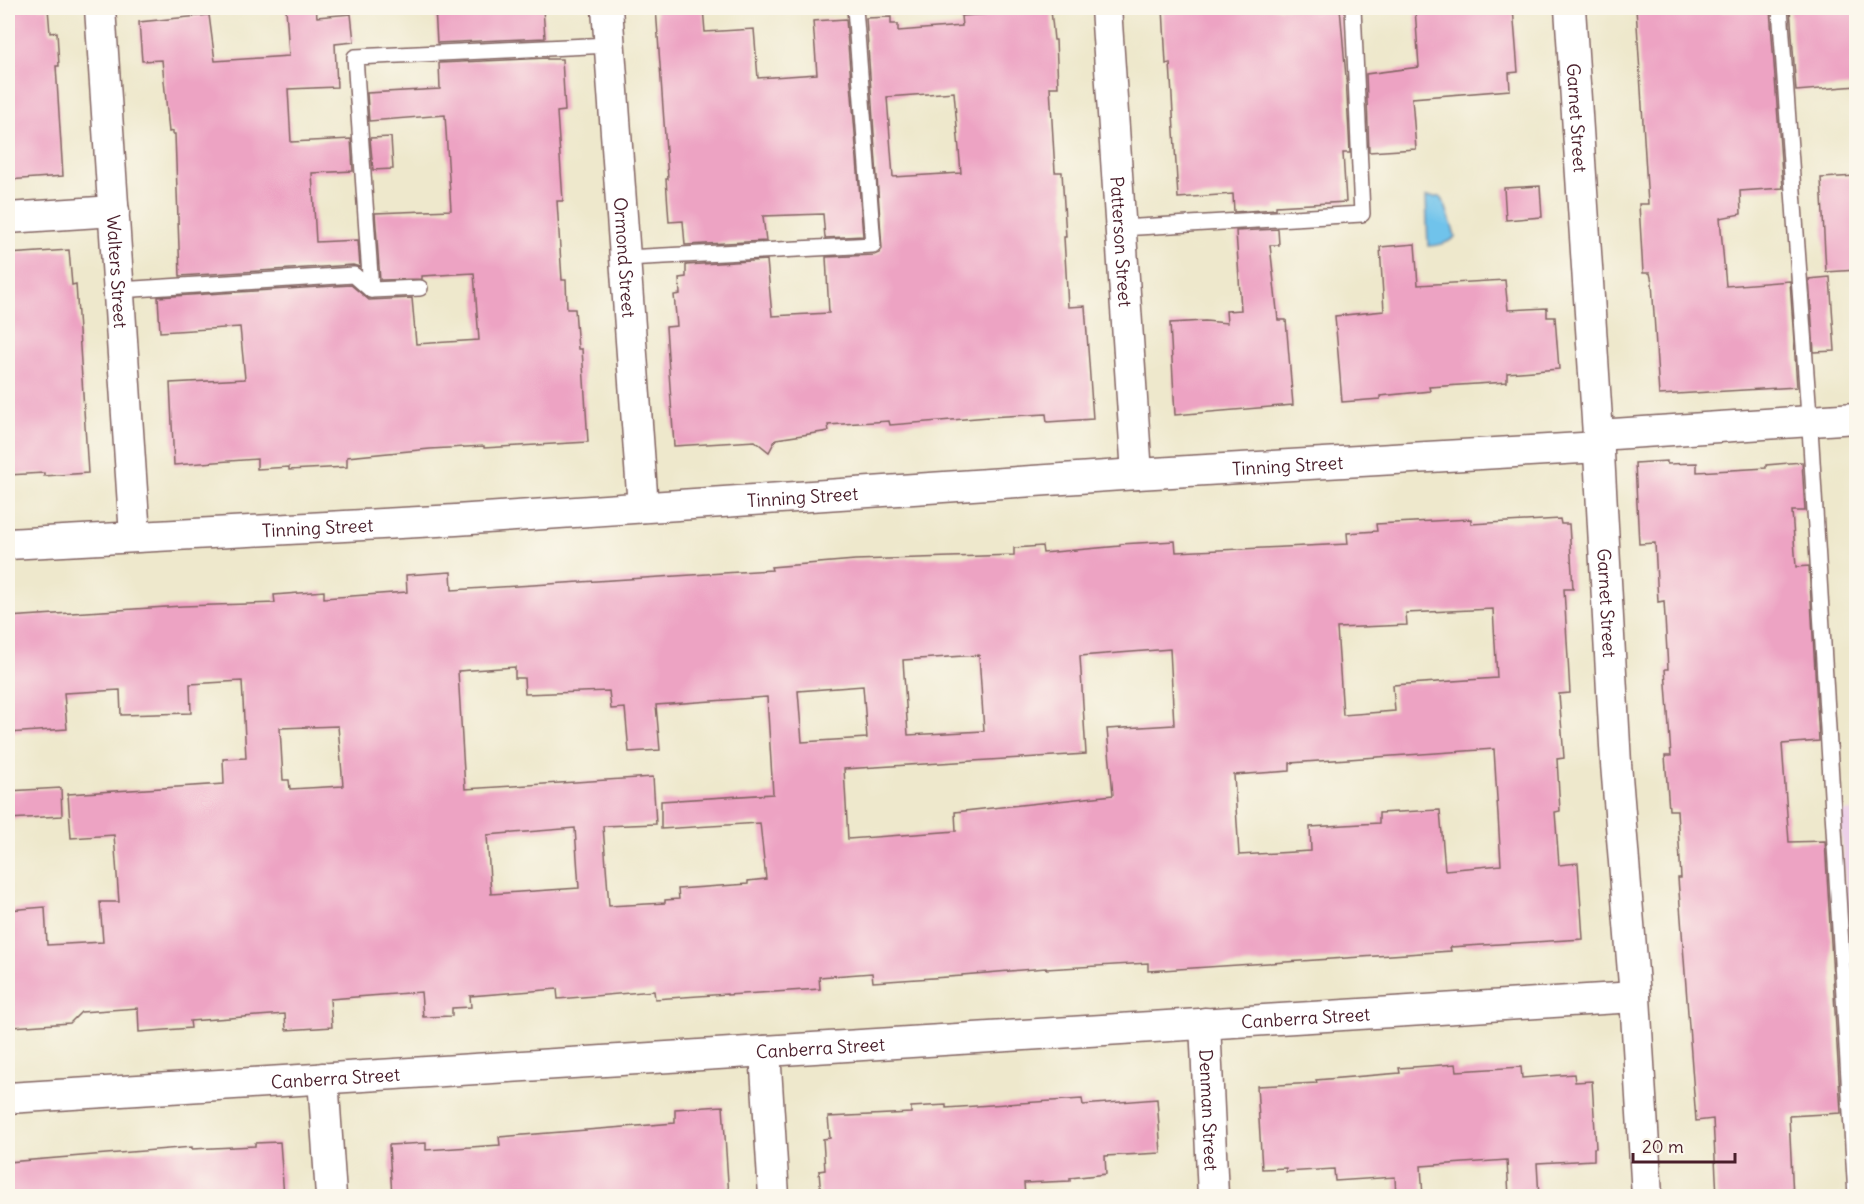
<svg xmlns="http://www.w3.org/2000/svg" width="1864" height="1204" viewBox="0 0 1864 1204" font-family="Delius,sans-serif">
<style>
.built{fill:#edd0e8}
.water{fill:#6fc3eb;stroke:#5c718b;stroke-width:1.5}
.building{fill:#eda3c3;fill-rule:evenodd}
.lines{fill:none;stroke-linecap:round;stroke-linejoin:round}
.service-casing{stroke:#836563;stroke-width:18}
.minor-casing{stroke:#836563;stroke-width:33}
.service{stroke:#fff;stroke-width:15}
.minor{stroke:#fff;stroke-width:30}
.labels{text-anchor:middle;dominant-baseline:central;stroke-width:6;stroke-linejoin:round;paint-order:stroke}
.street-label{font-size:18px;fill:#4a1f2b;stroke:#fbf7ec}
</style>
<rect width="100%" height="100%" fill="#fbf7ec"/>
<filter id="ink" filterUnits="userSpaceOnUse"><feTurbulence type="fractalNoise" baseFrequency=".0167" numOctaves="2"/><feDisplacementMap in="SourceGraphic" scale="12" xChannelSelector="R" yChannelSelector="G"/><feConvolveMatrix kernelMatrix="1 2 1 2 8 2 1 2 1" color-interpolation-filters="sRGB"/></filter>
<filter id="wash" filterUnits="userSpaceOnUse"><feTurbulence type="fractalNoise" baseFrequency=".008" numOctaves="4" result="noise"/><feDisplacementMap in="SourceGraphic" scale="24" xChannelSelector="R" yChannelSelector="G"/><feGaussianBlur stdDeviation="1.35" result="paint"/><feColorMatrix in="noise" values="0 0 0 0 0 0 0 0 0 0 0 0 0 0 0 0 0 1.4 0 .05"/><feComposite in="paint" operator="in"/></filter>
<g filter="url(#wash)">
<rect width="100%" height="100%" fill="#eee8cc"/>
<!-- built -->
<path class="built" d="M1856,811V1017H1854L1840,812Z"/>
<!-- water -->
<path class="water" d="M1426,197H1441C1445,202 1453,229 1455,237C1447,244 1439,246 1428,246Z"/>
<g id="blocks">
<!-- building -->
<g class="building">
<path d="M8,8H48L50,33L57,32L59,66H56L63,176L8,180Z"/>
<path d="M286,8H316L317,17L351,14L354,42L335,44L337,87L288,89L291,142L351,139L353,171L312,173L316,242L358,240L360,267L353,265L180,276L175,134H173V131L169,132L162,60L142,61L139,22L209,15L215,61L289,56Z"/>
<path d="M435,8H543L545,38L437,43Z"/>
<path d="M656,8H703L705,32L754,29L758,78L817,74L813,21L846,19L863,236L825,238L823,214L763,216L766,241L685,245L683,221L669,222L666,179H668Z"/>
<path d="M1163,8H1340L1346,77L1350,153H1343L1346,202L1276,206V209L1234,212L1233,194L1178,198L1170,63L1166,64Z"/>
<path d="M1415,8H1513L1518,72L1509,73L1510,90L1412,98L1416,149L1369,152L1366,74L1419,67Z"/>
<path d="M1636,8H1721L1722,12L1770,9L1783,188L1740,191L1741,214L1720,218L1726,286L1790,281L1797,387L1659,395L1652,282L1650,273H1643L1639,204H1648Z"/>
<path d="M1790,8H1857V86L1796,91Z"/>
<path d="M1051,10L1054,40H1056L1058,87H1050L1055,172H1062L1066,237H1064L1068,307L1085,306L1093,419L1047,422L1046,414L989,417L890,425L889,421L828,425L829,431L776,439L769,452L755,441L674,446L666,327L677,326L674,295L680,294L679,278L686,277V265L767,260L772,316L829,313L826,257L874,255L879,253L882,249L866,18L891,17V24H898V31L962,26L961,16ZM954,92L961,173L893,177L887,97Z"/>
<path d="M547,58V59H562L565,111L557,112L563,201H557L562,280H566L567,309H575L578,349H582L588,442L484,448V446L430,449L347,457V467L289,470V467L257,469V459L174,465L170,383L245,379L240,327L160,332L158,297L351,285L369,300L412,298L416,344L479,340L474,273L422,276V279L380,280L375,213L451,210L445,115L369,121L367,93L440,89L439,63Z"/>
<path d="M391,137L393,169L373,170L370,138Z"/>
<path d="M1857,176V270L1826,272L1821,178Z"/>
<path d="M1540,186L1542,217L1506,220L1504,188Z"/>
<path d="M1278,229L1279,245H1270L1278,320H1286L1293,405L1175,415L1170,323L1205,321L1227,323L1226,311L1241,310L1236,231Z"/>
<path d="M1415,244L1418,285L1505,280L1508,310L1547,308V317H1555L1559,369L1507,373V382L1429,387L1430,391L1380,396V399L1342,402L1335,316L1384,311L1380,247Z"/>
<path d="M69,250L72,285L76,284L88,473L44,476V473L8,475V254Z"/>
<path d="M1830,277L1835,351L1814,352L1809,279Z"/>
<path d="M1667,461V464L1697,463V472L1766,468V465L1802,462L1805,511H1792L1796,567L1809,566L1819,741L1782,744L1789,842L1825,841L1841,1113L1789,1116L1793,1197H1717L1713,1119L1696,1121L1678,878H1681L1677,810H1669L1665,756H1671L1665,669H1668L1664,601L1658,602L1655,543L1639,544L1635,463Z"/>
<path d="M1471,519V524L1560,519L1561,524H1569L1573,589H1564L1570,693L1559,694L1564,758L1557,759L1560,811L1555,812L1559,865L1578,863L1583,939L1450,947L1451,951L1148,971V963L1046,969V968L962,975V976L873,982L872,973L819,977L820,989L727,995V994L655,999L654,991L558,999L557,989L470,996L471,1007L452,1008V1016L423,1017L421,992L330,999L332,1027L286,1030L285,1014L190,1021L191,1028L139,1032L138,1008L81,1012L70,1023L12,1027V1022H8V910L45,907L47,945L103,942L100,902H119L114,835L71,838L68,794L224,784L223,759L246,758L242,681L190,684L191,713L121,715L120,690L64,693L67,729L8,733V617L182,606L275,603L274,595L324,591V598L407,592L406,575L451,572L452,590L772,570L771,567L855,560L1014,555V548L1042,546L1043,553L1120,546V544L1175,541L1176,552L1348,544L1347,533L1377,531L1376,524ZM1493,609L1497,678L1393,685L1395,711L1343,715L1337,628L1407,625L1406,613ZM1170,649L1174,725L1107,729L1113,795L955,812L956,831L848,839L844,769L1086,754L1080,656ZM979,655L984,731L908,735L903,660ZM515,667V678H524L525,694L609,691L611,709L625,708L629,752L660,750L656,705L767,697L773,794L661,801V829L760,823L766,879L748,881V884L678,889L679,899L665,900V903L609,906L603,826L656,824L653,777L465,789L458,671ZM863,686L867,738L802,742L798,691ZM338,726L343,786L290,789L289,780H283L280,728ZM1494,749L1501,865L1445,870L1440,810L1379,813V823L1310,827L1311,851L1239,855L1234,775L1290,771V763ZM575,828L579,888L491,894L487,835Z"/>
<path d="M61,788L62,816L8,819V791Z"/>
<path d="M1456,1064L1457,1071L1521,1067L1522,1078L1574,1074L1575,1082L1592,1081L1596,1148H1594V1160L1537,1163L1539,1197H1509L1507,1160L1421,1166L1423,1197H1396L1395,1177L1335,1181L1334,1169L1286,1172V1168L1262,1169L1257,1086L1317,1083L1316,1080L1400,1073L1399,1068Z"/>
<path d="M1082,1099L1083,1105L1157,1099L1161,1153L1105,1156L1106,1174L1070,1178V1181L1024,1183L1025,1197H821L819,1171L825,1170L823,1139L830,1138L828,1117L911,1113V1107L946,1105V1108Z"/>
<path d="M723,1106L729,1197H392L389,1145L426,1143V1150L500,1145L499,1137L675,1123V1109Z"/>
<path d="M280,1142L284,1197H8V1162L192,1147V1149L255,1146V1143Z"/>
</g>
</g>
</g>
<g filter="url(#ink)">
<use href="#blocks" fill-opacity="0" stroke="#836563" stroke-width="1.5"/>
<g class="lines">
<!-- service casing -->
<g class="service-casing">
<g id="service">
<path d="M1780,8L1811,444L1856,1196"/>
<path d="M1121,228L1362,214L1353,8"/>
<path d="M626,258L873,245L855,8"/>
<path d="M119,290L354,275L371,290L355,57L610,45"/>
<path d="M371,290L420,288"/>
</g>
</g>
<!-- minor casing -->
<g class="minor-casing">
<g id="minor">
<path id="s1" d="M100,8L135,536"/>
<path id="s2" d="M607,8L643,507"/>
<path id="s3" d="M1106,8L1137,474"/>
<path id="s4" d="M1570,8L1598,435L1616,764L1635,997L1647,1196"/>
<path d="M8,218L114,211"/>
<path d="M1598,435L1856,418"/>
<path id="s5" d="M8,544L456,520L1137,474L1599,447"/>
<path id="s6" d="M1205,1023L1213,1196"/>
<path d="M765,1051L774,1196"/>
<path d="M323,1078L331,1196"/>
<path id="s7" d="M8,1098L1635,997"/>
</g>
</g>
<!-- service -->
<use href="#service" class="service"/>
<!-- minor -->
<use href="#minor" class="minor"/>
</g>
</g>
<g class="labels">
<!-- street labels -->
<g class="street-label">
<text stroke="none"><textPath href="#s4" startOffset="110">Garnet Street</textPath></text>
<text stroke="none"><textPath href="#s3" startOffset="234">Patterson Street</textPath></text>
<text stroke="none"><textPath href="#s2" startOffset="250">Ormond Street</textPath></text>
<text stroke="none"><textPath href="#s1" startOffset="264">Walters Street</textPath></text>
<text stroke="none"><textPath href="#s5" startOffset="1282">Tinning Street</textPath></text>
<text stroke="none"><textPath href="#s5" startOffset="796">Tinning Street</textPath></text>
<text stroke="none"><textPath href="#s5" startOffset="310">Tinning Street</textPath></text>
<text stroke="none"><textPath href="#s4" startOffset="596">Garnet Street</textPath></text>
<text stroke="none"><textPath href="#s7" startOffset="1300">Canberra Street</textPath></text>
<text stroke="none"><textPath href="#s7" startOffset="814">Canberra Street</textPath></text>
<text stroke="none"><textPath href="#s7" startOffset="328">Canberra Street</textPath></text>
<text stroke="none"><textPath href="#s6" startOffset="87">Denman Street</textPath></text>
</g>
</g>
<!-- margin -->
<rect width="1864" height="1204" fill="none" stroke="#fbf7ec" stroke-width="30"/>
<!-- scale -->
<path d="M1633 1153v9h102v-9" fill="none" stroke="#4a1f2b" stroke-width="3"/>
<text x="1642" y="1153" font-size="18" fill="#4a1f2b" stroke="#fbf7ec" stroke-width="4.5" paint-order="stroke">20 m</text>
</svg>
